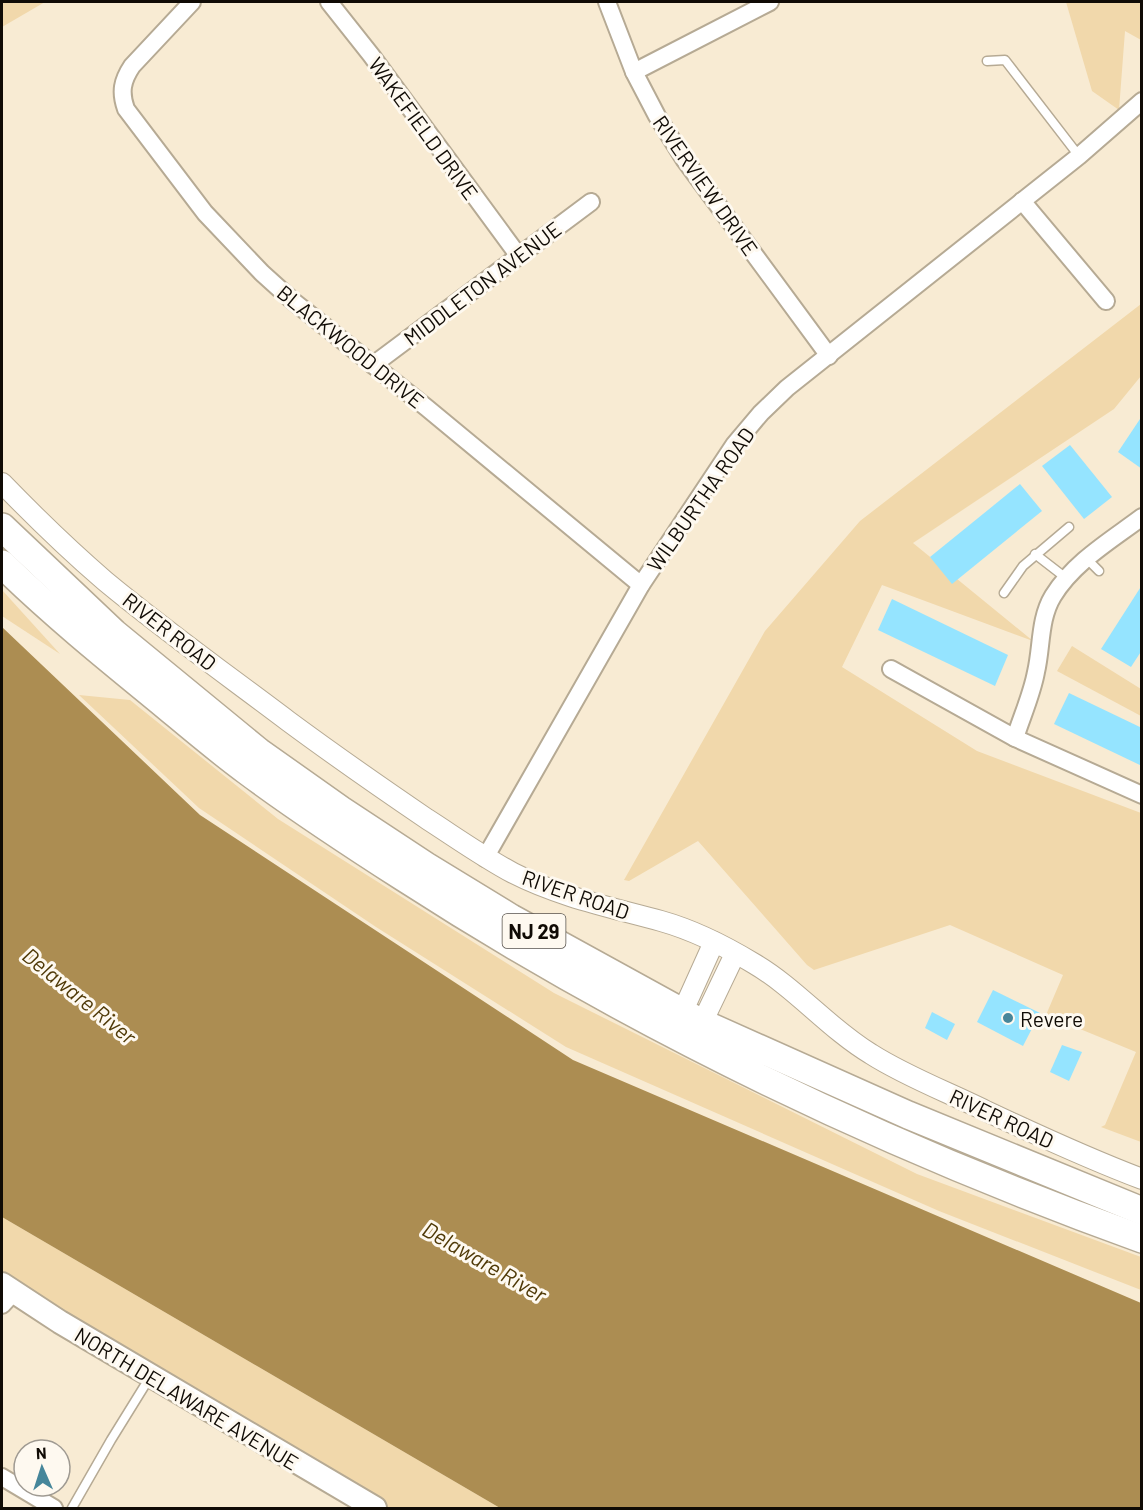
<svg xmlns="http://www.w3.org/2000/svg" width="1143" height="1510" viewBox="0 0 1143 1510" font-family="Barlow,sans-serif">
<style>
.green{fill:#f1d8ab}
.water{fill:#ac8d52}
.building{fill:#95e4ff}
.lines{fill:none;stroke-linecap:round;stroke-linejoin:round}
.service-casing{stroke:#b6aa94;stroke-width:11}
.minor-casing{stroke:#b6aa94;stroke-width:20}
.tertiary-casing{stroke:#b6aa94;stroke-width:22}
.secondary-casing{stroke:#b6aa94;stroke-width:26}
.trunk-casing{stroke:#b6aa94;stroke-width:30}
.service{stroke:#fff;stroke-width:8}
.minor{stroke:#fff;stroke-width:16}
.tertiary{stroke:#fff;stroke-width:20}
.secondary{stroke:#fff;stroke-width:22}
.trunk{stroke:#fff;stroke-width:27}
.poi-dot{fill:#46869a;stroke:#fef9f0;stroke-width:2}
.labels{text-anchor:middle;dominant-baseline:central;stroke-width:6;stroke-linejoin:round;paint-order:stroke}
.shield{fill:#fef9f0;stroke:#57524c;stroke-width:1.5}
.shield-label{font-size:20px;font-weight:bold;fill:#100b05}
.street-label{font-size:21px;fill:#100b05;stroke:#fef9f0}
.poi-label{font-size:21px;fill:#100b05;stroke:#fef9f0;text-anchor:start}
.water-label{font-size:22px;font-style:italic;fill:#503a08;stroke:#fef9f0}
</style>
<rect width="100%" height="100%" fill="#f8ebd3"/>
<!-- green -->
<g class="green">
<path d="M2,2H45L2,27Z"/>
<path d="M1066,2H1141V40L1125,31L1119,110L1092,91Z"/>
<path d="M1141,304V376L1114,409L913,543L1033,641L882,585L842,667L977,751L1141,813V1142L1101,1127L1105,1125L1136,1052L1046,1015L1063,975L950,925L814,970L807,965L698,841L629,881L624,880L765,631L860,521Z"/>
<path d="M2,590L60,654L2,616Z"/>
<path d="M1072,646L1141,689V716L1057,671Z"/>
<path d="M79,695L130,700L278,819L554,993L917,1174L1141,1257V1290L939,1211L566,1047L376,927L199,808Z"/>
<path d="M2,1217L500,1508H375L2,1284Z"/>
</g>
<!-- water -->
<path class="water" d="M2,627L200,815L573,1060L1141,1303V1508H500L2,1217Z"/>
<!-- building -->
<g class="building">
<path d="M1142,416V469L1118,452Z"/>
<path d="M1070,445L1112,497L1084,519L1042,466Z"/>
<path d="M1020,484L1042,511L952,584L930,557Z"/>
<path d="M1142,585V650L1131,667L1101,649Z"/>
<path d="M892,599L1008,655L995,686L878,630Z"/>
<path d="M1069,693L1142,728V766L1054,724Z"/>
<path d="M993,990L1040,1013L1023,1046L977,1022Z"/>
<path d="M932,1012L955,1024L947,1040L925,1028Z"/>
<path d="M1062,1045L1082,1052L1069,1081L1050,1072Z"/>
</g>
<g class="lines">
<!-- service casing -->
<g class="service-casing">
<g id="service">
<path d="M987,61L1005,60L1079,156"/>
<path d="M1035,554L1066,578"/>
<path d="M1086,558L1099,571"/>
<path d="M1004,593L1023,566L1069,527"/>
<path d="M72,1508L111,1440L150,1377"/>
</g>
</g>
<!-- minor casing -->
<g class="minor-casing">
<g id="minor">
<path d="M192,2L132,66C122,81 120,92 126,109L205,213L262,273L293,301L427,408L641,585"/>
<path d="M329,2L371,55L518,255"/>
<path d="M607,2L634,72L657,116L684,159L829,356"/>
<path d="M634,72L770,2"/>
<path d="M1022,201L1106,301"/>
<path d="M373,365L591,202"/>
<path d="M891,669L1015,738L1142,795"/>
<path d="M1015,738C1022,716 1032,694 1036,672C1042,647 1039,619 1053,596C1074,562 1110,541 1142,517"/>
<path d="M485,858L641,585L734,445L761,413L787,388L1079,156L1142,101"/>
<path d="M2,1305L14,1292"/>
<path d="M2,1477L54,1508"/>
</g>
</g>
<!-- tertiary casing -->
<g class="tertiary-casing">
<g id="tertiary">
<path d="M2,483C35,517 69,550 105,581C164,630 227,675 288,721C334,755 380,787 427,819C455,837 483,857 513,873C560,897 610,907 661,921C693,930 725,946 753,963C796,988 828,1028 871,1054C907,1077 948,1092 986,1111C1037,1135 1089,1159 1142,1179"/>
<path d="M681,1025L682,1013L714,942"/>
<path d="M692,1031L702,1023L735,954"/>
</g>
</g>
<!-- secondary casing -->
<g class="secondary-casing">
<path id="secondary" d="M2,1284L60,1322L375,1508"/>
</g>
<!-- trunk casing -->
<g class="trunk-casing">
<g id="trunk">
<path d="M2,527L114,633L259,752L341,810L426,866L511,918L702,1023L908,1115L1142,1211"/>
<path d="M2,564C51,612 105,656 159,700C188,724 217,749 247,771C298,809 350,843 403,877C635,1027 882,1145 1142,1239"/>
</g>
</g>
<!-- service -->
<use href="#service" class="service"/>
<!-- minor -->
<use href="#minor" class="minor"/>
<!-- tertiary -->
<use href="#tertiary" class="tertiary"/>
<!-- secondary -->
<use href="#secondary" class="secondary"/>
<!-- trunk -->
<use href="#trunk" class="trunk"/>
</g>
<!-- markers -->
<circle class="poi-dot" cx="1008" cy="1018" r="6"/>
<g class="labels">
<!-- shield labels -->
<rect class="shield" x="502.5" y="914" width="63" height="34" rx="4.5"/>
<g class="shield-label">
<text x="534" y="931">NJ 29</text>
</g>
<!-- street labels -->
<g class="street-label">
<text transform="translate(424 128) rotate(54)">WAKEFIELD DRIVE</text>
<text transform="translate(706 185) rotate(55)">RIVERVIEW DRIVE</text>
<text transform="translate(482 283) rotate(-37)">MIDDLETON AVENUE</text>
<text transform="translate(351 346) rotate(39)">BLACKWOOD DRIVE</text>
<text transform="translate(700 499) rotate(-55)">WILBURTHA ROAD</text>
<text transform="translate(170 631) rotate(38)">RIVER ROAD</text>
<text transform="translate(576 894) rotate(19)">RIVER ROAD</text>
<text transform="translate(1002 1118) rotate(25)">RIVER ROAD</text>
<text transform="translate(187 1398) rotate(31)">NORTH DELAWARE AVENUE</text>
</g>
<!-- poi labels -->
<g class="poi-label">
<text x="1020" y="1018">Revere</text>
</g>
<!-- water labels -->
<g class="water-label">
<text transform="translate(80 995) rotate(39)">Delaware River</text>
<text transform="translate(485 1261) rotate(30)">Delaware River</text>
</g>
</g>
<!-- border -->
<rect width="1143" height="1510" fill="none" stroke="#100b05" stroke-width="6"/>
<!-- north arrow -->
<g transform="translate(42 1468) rotate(357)"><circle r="28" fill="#fef9f0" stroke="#9f9a92" stroke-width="1.5"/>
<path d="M0-4.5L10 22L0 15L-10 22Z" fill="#46869a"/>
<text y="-9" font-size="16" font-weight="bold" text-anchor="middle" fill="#100b05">N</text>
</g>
</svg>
